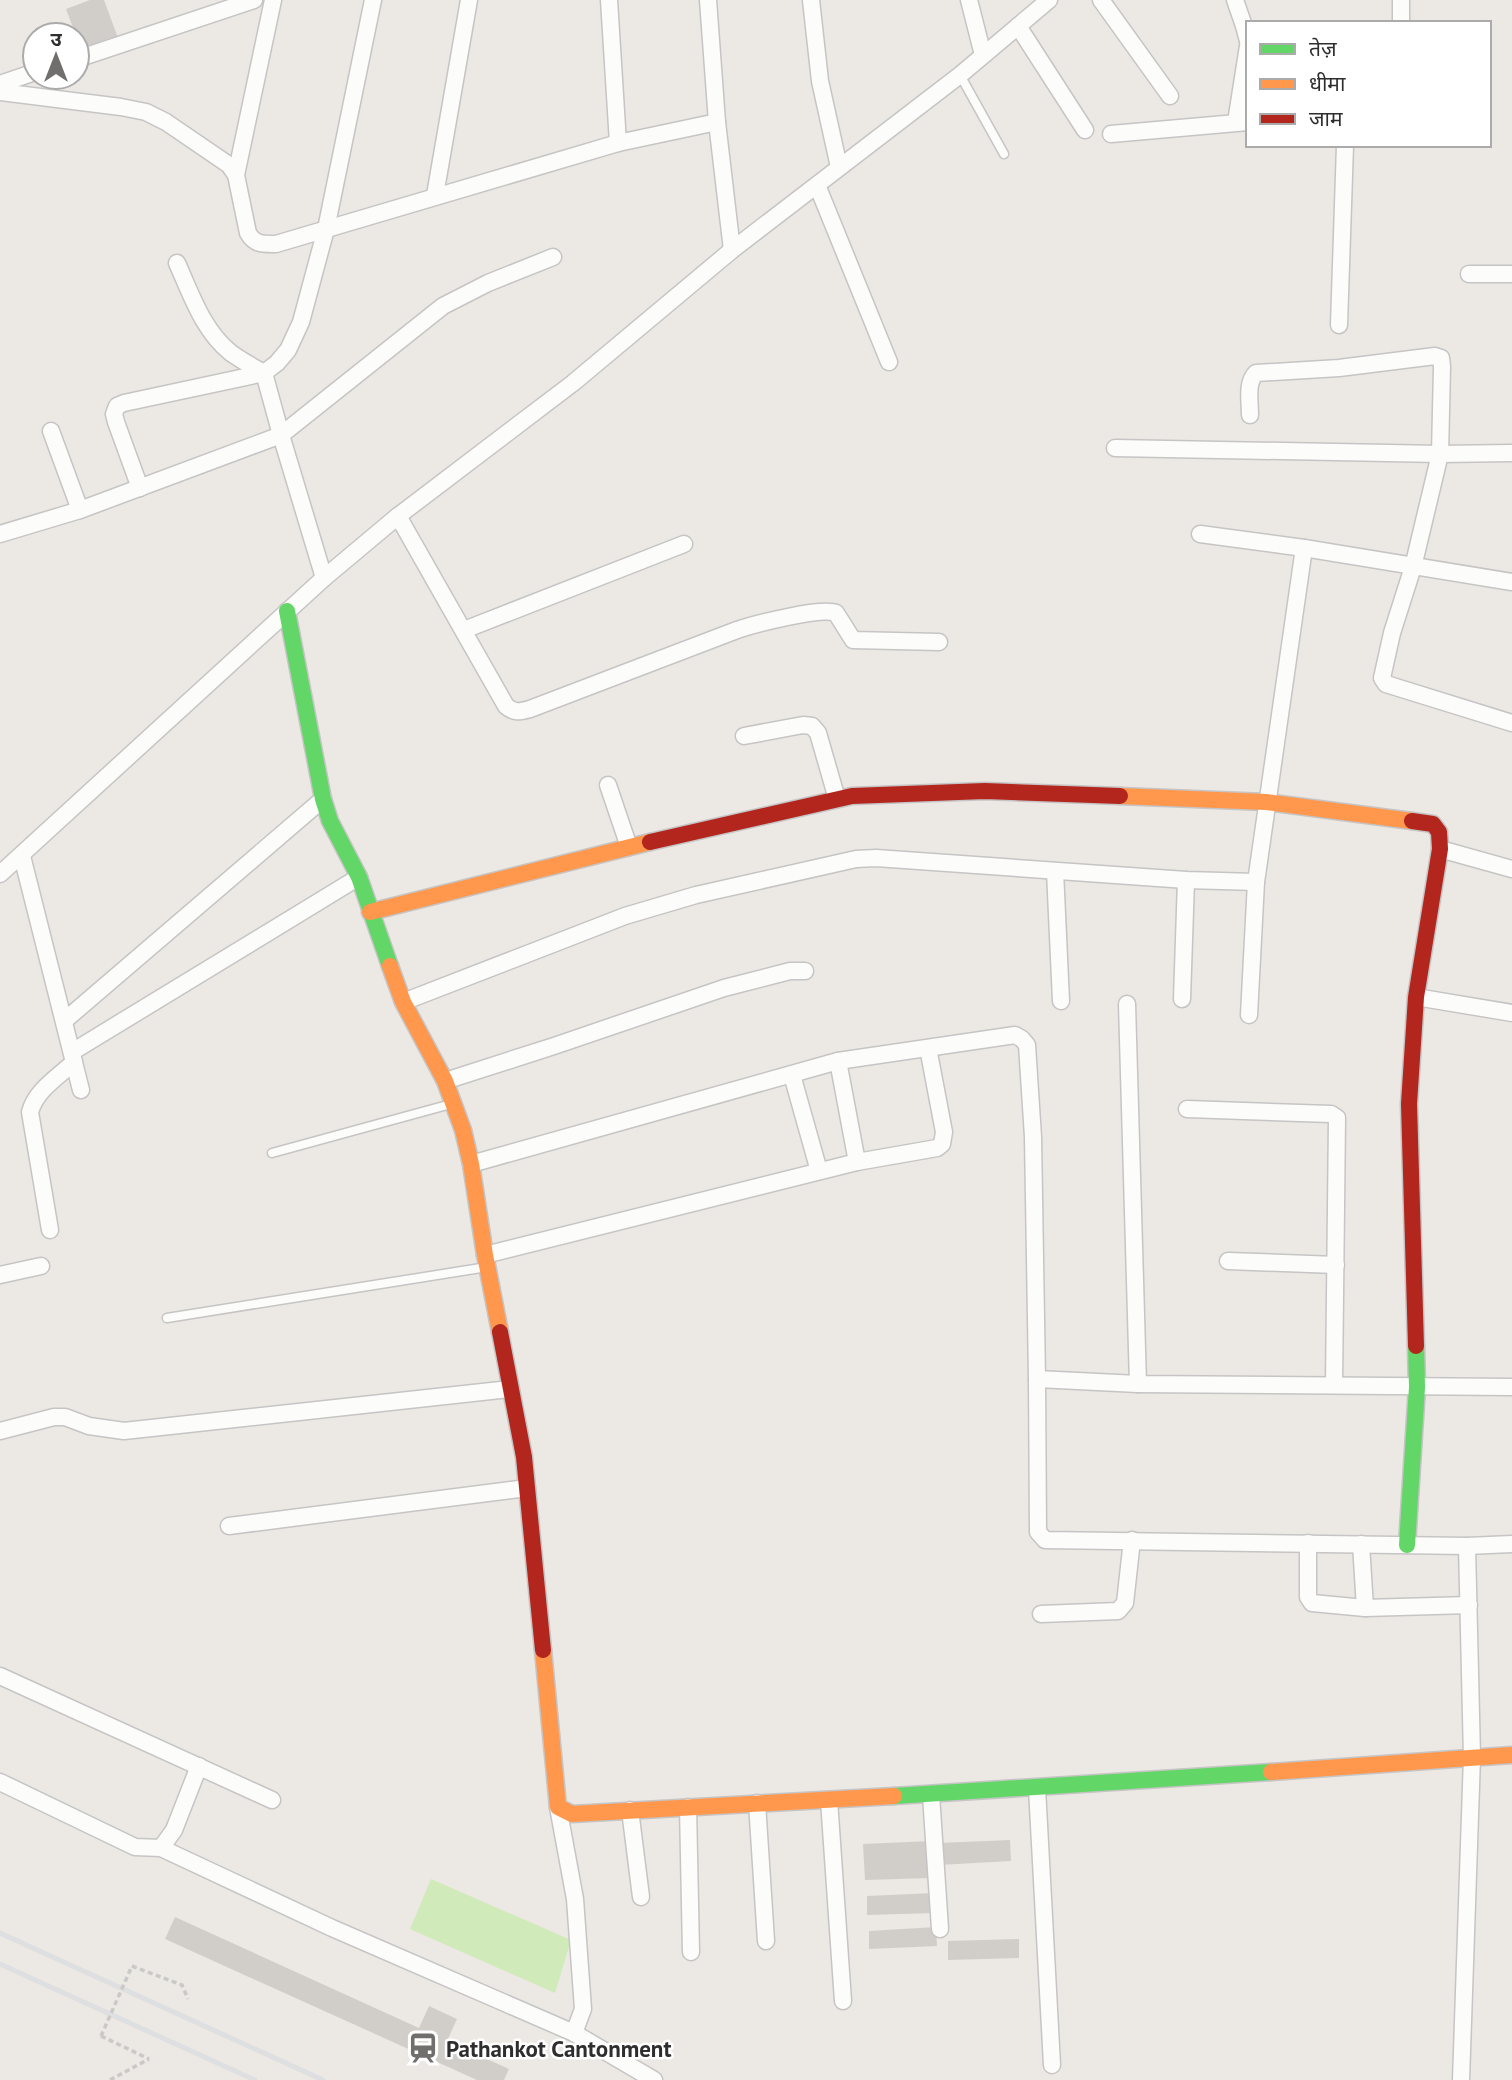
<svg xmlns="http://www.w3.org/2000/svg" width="1512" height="2080" viewBox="0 0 1512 2080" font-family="'PT Sans','Noto Sans Devanagari',sans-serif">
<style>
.green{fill:#d0eaba}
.building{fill:#d1ceca}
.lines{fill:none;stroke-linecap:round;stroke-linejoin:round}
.lane-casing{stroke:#c6c5c5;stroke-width:11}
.street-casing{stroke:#c6c5c5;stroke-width:19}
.fast-casing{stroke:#c6c5c5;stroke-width:19}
.slow-casing{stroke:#c6c5c5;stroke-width:19}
.jam-casing{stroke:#c6c5c5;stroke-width:19}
.path{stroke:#c9c9c8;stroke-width:3.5;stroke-dasharray:5 3.5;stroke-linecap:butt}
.lane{stroke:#fcfcfb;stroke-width:8}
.street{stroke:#fcfcfb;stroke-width:16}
.fast{stroke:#63d668;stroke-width:16}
.slow{stroke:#ff974d;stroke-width:16}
.jam{stroke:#b3261e;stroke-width:16}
.rail{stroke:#dedfe1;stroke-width:5}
.path-bridge{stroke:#c9c9c8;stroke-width:3.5;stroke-dasharray:5 3.5;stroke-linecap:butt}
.labels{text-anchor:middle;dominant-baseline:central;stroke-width:5;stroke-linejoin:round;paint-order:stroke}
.poi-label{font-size:23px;font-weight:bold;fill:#2e2e2e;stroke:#fff;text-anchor:start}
</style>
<rect width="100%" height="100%" fill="#ece8e4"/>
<!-- green -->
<path class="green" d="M431,1879L571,1940L555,1993L410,1929Z"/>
<!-- building -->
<g class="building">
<path d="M90,0H104L118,38L82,51L66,9Z"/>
<path d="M1010,1840L1011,1861L939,1865L938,1843Z"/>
<path d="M931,1841L933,1878L865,1880L863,1844Z"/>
<path d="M934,1893L935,1913L867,1915V1896Z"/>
<path d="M175,1917L419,2028L429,2006L457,2019L447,2041L509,2069L504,2080H477L165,1939Z"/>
<path d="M936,1927L937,1946L869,1949V1931Z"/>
<path d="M1019,1939V1958L948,1960V1941Z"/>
</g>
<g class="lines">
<!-- lane casing -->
<g class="lane-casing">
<g id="lane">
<path d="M960,75L1004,154"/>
<path d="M272,1153L451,1104"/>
<path d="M167,1318L487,1267"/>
</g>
</g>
<!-- street casing -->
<g class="street-casing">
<g id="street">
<path d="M609,0L618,143"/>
<path d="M708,0L717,122L732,250"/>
<path d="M811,0L820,81L839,167"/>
<path d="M969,0L983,55"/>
<path d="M1101,0L1170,96"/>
<path d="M1235,0L1244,26L1248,41"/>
<path d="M1401,0V23"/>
<path d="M1018,26L1085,130"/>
<path d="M77,59L254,0"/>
<path d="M0,84L35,72"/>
<path d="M0,92L121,107L146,112L166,122L229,165L236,175L248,233C255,245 263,244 276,244L618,143L717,122"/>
<path d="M1236,122L1248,46"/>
<path d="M1111,134L1248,122"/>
<path d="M236,175L273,0"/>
<path d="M817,185L889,362"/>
<path d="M435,195L469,0"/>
<path d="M177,263C191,294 203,331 231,353C241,360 253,367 264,373L281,435L443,306L488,283L553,257"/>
<path d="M1469,274H1512"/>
<path d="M1339,325L1345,145"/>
<path d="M1250,415C1250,401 1246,383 1256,373L1339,368L1435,356L1441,358L1442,367L1440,454L1413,567L1392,633L1382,678L1386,684L1512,723"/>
<path d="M51,431L80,510"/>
<path d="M1115,448L1440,454L1512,453"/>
<path d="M140,488L116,422L114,414L117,406L124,403L264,373L277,363L288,350L301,322L326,229L373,0"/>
<path d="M398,516L506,706C514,713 519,712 530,709L737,630C755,624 821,607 836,613L853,640L939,642"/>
<path d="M0,534L80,510L281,435L324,578"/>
<path d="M1200,534L1304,548L1512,582"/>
<path d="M464,630L684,544"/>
<path d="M744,736L803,725L812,726L818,733L837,799"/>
<path d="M608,785L629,847"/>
<path d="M1440,849L1512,869"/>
<path d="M22,856L81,1090"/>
<path d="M1055,871L1061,1001"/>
<path d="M0,874L324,578L398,516L573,383L732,250L960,75L1049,0"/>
<path d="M1416,997L1512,1013"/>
<path d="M1182,999L1186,880"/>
<path d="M403,1002L625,916L696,895L856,859L876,858L1186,880L1256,882"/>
<path d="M1127,1004L1138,1384"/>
<path d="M1249,1015L1256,882L1304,548"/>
<path d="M64,1021L323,799"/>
<path d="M72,1052L359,877"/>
<path d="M838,1061L857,1162"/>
<path d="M792,1075L819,1171"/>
<path d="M445,1081L554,1046L724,988L790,971H805"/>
<path d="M1187,1109L1331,1114L1337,1118L1334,1385"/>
<path d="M471,1164L838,1061L1015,1035L1022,1039L1027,1045L1033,1137L1037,1379L1138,1384L1512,1387"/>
<path d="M50,1230L30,1112C36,1090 58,1077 74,1062"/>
<path d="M485,1255L857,1162L937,1148L942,1144L944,1132L928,1048"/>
<path d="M1228,1261L1336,1265"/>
<path d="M0,1275L41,1266"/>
<path d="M1037,1379L1038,1532L1045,1540L1467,1546L1512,1544"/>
<path d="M0,1431L54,1417H65L89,1426L124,1431L510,1389"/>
<path d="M229,1526L527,1488"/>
<path d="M1308,1543V1597L1312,1603L1365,1608L1469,1605"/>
<path d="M1361,1544L1365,1608"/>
<path d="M1041,1614L1118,1611L1125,1603L1132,1540"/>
<path d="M0,1676L272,1800"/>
<path d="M0,1782L135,1847L161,1848L174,1830L199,1766"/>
<path d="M1037,1788L1052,2065"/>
<path d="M931,1795L940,1929"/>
<path d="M829,1800L843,2001"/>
<path d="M757,1803L766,1941"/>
<path d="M558,1807L575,1899L583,2009L574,2033"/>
<path d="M688,1807L691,1952"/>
<path d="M630,1810L641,1897"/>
<path d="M161,1848L332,1928L574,2033L654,2080"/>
<path d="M1461,2080L1472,1757L1467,1546"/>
</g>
</g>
<!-- fast casing -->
<g class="fast-casing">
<g id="fast">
<path d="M287,611L323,799L330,821L359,877L390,966"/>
<path d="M1407,1545L1417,1387L1416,1346"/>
<path d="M894,1796L1271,1772"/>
</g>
</g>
<!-- slow casing -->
<g class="slow-casing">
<g id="slow">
<path d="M1120,796L1266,802L1412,821"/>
<path d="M370,912L650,842"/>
<path d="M390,966L403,1002L445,1081L463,1130L471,1164L485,1255L500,1332"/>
<path d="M543,1650L558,1807L572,1814L894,1796"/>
<path d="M1271,1772L1512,1755"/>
</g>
</g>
<!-- jam casing -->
<g class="jam-casing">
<g id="jam">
<path d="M1412,821L1433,824L1439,832L1440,849L1416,997L1409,1104L1416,1346"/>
<path d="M650,842L852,796L985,791L1120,796"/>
<path d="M500,1332L524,1457L543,1650"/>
</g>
</g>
<!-- path -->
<g class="path">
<path d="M132,1966L182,1985L188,1999"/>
<path d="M101,2036L149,2059"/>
<path d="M110,2080L149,2059"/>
</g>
<!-- lane -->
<use href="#lane" class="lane"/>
<!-- street -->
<use href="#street" class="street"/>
<!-- fast -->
<use href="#fast" class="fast"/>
<!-- slow -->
<use href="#slow" class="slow"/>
<!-- jam -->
<use href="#jam" class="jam"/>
<!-- rail -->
<g class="rail">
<path d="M0,1933L323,2080"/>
<path d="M0,1964L255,2080"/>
</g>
<!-- path-bridge -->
<path class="path-bridge" d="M101,2036L132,1966"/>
</g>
<!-- icons -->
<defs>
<g id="station-bare" transform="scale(2.415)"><path d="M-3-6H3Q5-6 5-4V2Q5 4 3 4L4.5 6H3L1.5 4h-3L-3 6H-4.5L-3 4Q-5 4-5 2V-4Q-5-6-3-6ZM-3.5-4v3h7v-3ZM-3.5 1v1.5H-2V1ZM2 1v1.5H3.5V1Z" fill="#706f6e" stroke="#fff" stroke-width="2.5" paint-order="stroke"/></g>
</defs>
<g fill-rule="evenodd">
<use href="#station-bare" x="423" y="2048"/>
</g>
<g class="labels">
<!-- poi labels -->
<g class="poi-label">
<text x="446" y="2048">Pathankot Cantonment</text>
</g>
</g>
<!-- legend -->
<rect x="1246" y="21" width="245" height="126" fill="#ffffff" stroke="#ababab" stroke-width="2"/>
<rect x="1260" y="44" width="35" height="10" fill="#63d668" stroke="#ababab" stroke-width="2"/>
<text x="1309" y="56" font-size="21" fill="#2e2e2e">तेज़</text>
<rect x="1260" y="79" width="35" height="10" fill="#ff974d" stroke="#ababab" stroke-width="2"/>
<text x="1309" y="91" font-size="21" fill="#2e2e2e">धीमा</text>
<rect x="1260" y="114" width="35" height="10" fill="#b3261e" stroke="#ababab" stroke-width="2"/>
<text x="1309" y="126" font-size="21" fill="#2e2e2e">जाम</text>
<!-- north arrow -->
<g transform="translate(56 56)"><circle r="33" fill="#ffffff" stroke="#ababab" stroke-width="2"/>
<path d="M0-5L12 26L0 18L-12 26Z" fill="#706f6e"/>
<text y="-10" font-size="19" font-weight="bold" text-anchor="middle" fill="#2e2e2e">उ</text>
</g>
</svg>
